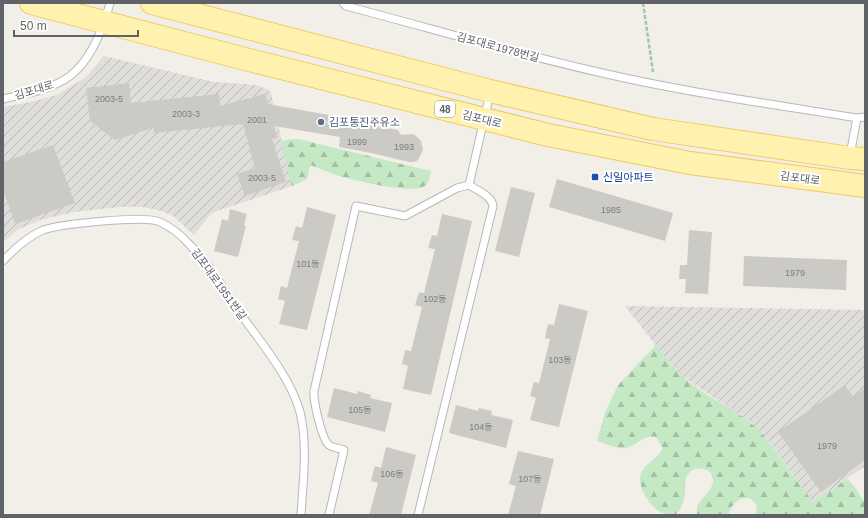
<svg xmlns="http://www.w3.org/2000/svg" width="868" height="518" viewBox="0 0 868 518" font-family="Helvetica,'Noto Sans KR',sans-serif">
<style>
.industrial{fill:url(#industrial-furrows)}
.forest{fill:url(#forest-firs)}
.building{fill:#cccac5}
.lines{fill:none;stroke-linecap:round;stroke-linejoin:round}
.lane-casing{stroke:#b5b8bc;stroke-width:9}
.primary-casing{stroke:#f2c960;stroke-width:24}
.path{stroke:#9cc7a9;stroke-width:2.5;stroke-dasharray:4 2;stroke-linecap:butt}
.lane{stroke:#fff;stroke-width:7}
.primary{stroke:#fff2af;stroke-width:22}
.service-dot{fill:#5c6f8a;stroke:#fff;stroke-width:1.5}
.transit-dot{fill:#1a4fb4;stroke:#fff;stroke-width:1.5}
.labels{text-anchor:middle;dominant-baseline:central;stroke-width:4;stroke-linejoin:round;paint-order:stroke}
.number-label{font-size:9px;fill:#7a7d7f}
.shield{fill:#fff;stroke:#8f9295;stroke-width:1}
.shield-label{font-size:10px;font-weight:bold;fill:#5f6368}
.street-label{font-size:11px;fill:#5f6368;stroke:#fff}
.service-label{font-size:11px;fill:#4e5e75;stroke:#fff;text-anchor:start}
.transit-label{font-size:11px;fill:#164399;stroke:#fff;text-anchor:start}
</style>
<defs>
<pattern id="industrial-furrows" width="10" height="10" patternUnits="userSpaceOnUse"><rect width="10" height="10" fill="#e0deda"/><path d="M-1 1l2-2M0 10L10 0M9 11l2-2" fill="none" stroke="#b9b8b5"/></pattern>
<pattern id="forest-firs" width="22" height="20" patternUnits="userSpaceOnUse"><rect width="22" height="20" fill="#c5e8c5"/><path d="M5 1l3.5 6h-7zM16 11l3.5 6h-7z" fill="#a3c0a4"/></pattern>
</defs>
<rect width="100%" height="100%" fill="#f1efe8"/>
<!-- industrial -->
<g class="industrial">
<path d="M104,56L214,82L257,85L268,90L271,93L292,186L217,211L212,213L194,235L172,215L164,212L154,209L142,207H120L74,212L40,220L19,229L3,242V107L31,102L57,95L86,77Z"/>
<path d="M625,306L865,310V466L813,502L769,442L752,423L683,377L673,367Z"/>
</g>
<!-- forest -->
<g class="forest">
<path d="M292,139H298L431,171C430,175 429,182 426,185C415,196 354,180 339,176C329,173 320,168 310,165L307,179L292,186L281,141Z"/>
<path d="M656,345C664,356 672,367 682,376C706,398 738,409 761,432L813,502L847,479L854,486L865,503V515H756C756,512 757,508 756,505C753,497 743,496 737,501C732,505 730,510 728,515H697V506C703,494 721,487 709,471C697,465 685,470 685,485C684,488 686,491 685,494C684,501 681,509 676,514C671,515 665,514 660,512C650,506 636,486 641,474C644,464 657,459 662,450V447L656,437C645,434 636,446 626,448C616,449 606,444 597,441L605,413L618,385Z"/>
</g>
<!-- building -->
<g class="building">
<path d="M129,83L131,103L219,94L220,106L265,94L268,104L362,121V124L398,130L401,135L412,134L415,135L421,141L423,150L419,158L417,161L413,162H409L371,153L339,147L340,137L274,126L277,138L272,139L286,182L245,196L237,174L255,168L243,124L154,133L153,128L115,140L90,121L86,88Z"/>
<path d="M53,145L75,203L15,224L3,189V162Z"/>
<path d="M557,179L673,213L665,241L549,207Z"/>
<path d="M511,187L535,193L519,257L495,251Z"/>
<path d="M307,207L336,215L307,330L279,324L285,301L278,299L281,286L287,288L299,241L292,240L296,226L302,228Z"/>
<path d="M230,209L247,214L244,225L246,226L238,257L214,251L222,219L228,221Z"/>
<path d="M442,214L472,221L431,395L403,389L408,366L402,364L405,350L411,351L422,307L415,305L419,292L424,293L435,249L428,248L432,235L437,236Z"/>
<path d="M689,230L712,232L708,294L685,293L686,279H679L680,265H687Z"/>
<path d="M744,256L847,260L846,290L743,286Z"/>
<path d="M559,304L588,311L559,427L530,420L536,398L530,396L534,382L539,383L550,339L545,338L548,324L554,325Z"/>
<path d="M845,385L853,397L865,388V460L821,492L778,432Z"/>
<path d="M334,388L357,394L358,391L371,395L370,398L392,403L385,432L327,417Z"/>
<path d="M456,405L478,411L479,408L492,411L491,415L513,420L506,448L449,433Z"/>
<path d="M386,447L416,455L401,515H369L378,483L371,481L375,466L381,468Z"/>
<path d="M518,451L554,459L540,515H508L516,486L509,484Z"/>
</g>
<g class="lines">
<!-- lane casing -->
<g class="lane-casing">
<g id="lane">
<path d="M343,3L346,6C430,28 513,53 598,72C683,92 771,104 857,118L865,117"/>
<path d="M3,99C25,94 51,90 70,76C92,59 103,29 110,3"/>
<path d="M850,155L857,118"/>
<path d="M469,185L490,93"/>
<path d="M3,261C15,248 27,237 43,230C61,224 144,215 160,222C171,227 181,235 189,244C209,264 224,289 239,312C260,341 291,378 300,412C308,445 303,482 301,515"/>
<path d="M329,515L344,450C339,448 333,448 329,445C322,440 313,400 314,391L356,206L405,216L457,188L469,185C477,190 492,196 493,206L418,515"/>
</g>
</g>
<!-- primary casing -->
<g class="primary-casing">
<g id="primary">
<path d="M31,3L253,61L548,135L690,163L865,186"/>
<path d="M152,3L490,91L653,129L850,158L865,159"/>
</g>
</g>
<!-- path -->
<path class="path" d="M643,3L653,72"/>
<!-- lane -->
<use href="#lane" class="lane"/>
<!-- primary -->
<use href="#primary" class="primary"/>
</g>
<!-- markers -->
<circle class="service-dot" cx="321" cy="122" r="4"/>
<rect class="transit-dot" x="591" y="173" width="8" height="8" rx="2"/>
<g class="labels">
<!-- number labels -->
<g class="number-label">
<text x="109" y="99">2003-5</text>
<text x="186" y="114">2003-3</text>
<text x="257" y="120">2001</text>
<text x="357" y="142">1999</text>
<text x="404" y="147">1993</text>
<text x="262" y="178">2003-5</text>
<text x="611" y="210">1985</text>
<text x="308" y="264">101동</text>
<text x="795" y="273">1979</text>
<text x="435" y="299">102동</text>
<text x="560" y="360">103동</text>
<text x="360" y="410">105동</text>
<text x="481" y="427">104동</text>
<text x="827" y="446">1979</text>
<text x="392" y="474">106동</text>
<text x="530" y="479">107동</text>
</g>
<!-- shield labels -->
<rect class="shield" x="435" y="101" width="20" height="16" rx="3"/>
<g class="shield-label">
<text x="445" y="109">48</text>
</g>
<!-- street labels -->
<g class="street-label">
<text transform="translate(498 47) rotate(15)">김포대로1978번길</text>
<text transform="translate(34 90) rotate(-17)">김포대로</text>
<text transform="translate(482 119) rotate(14)">김포대로</text>
<text transform="translate(800 178) rotate(8)">김포대로</text>
<text transform="translate(219 284) rotate(54)">김포대로1951번길</text>
</g>
<!-- service labels -->
<g class="service-label">
<text x="329" y="122">김포통진주유소</text>
</g>
<!-- transit labels -->
<g class="transit-label">
<text x="603" y="177">신일아파트</text>
</g>
</g>
<!-- border -->
<rect width="868" height="518" fill="none" stroke="#5f6368" stroke-width="8"/>
<!-- scale -->
<path d="M14 30v6h124v-6" fill="none" stroke="#5f6368" stroke-width="2"/>
<text x="20" y="30" font-size="12" fill="#5f6368" stroke="#ffffff" stroke-width="3" paint-order="stroke">50 m</text>
</svg>
